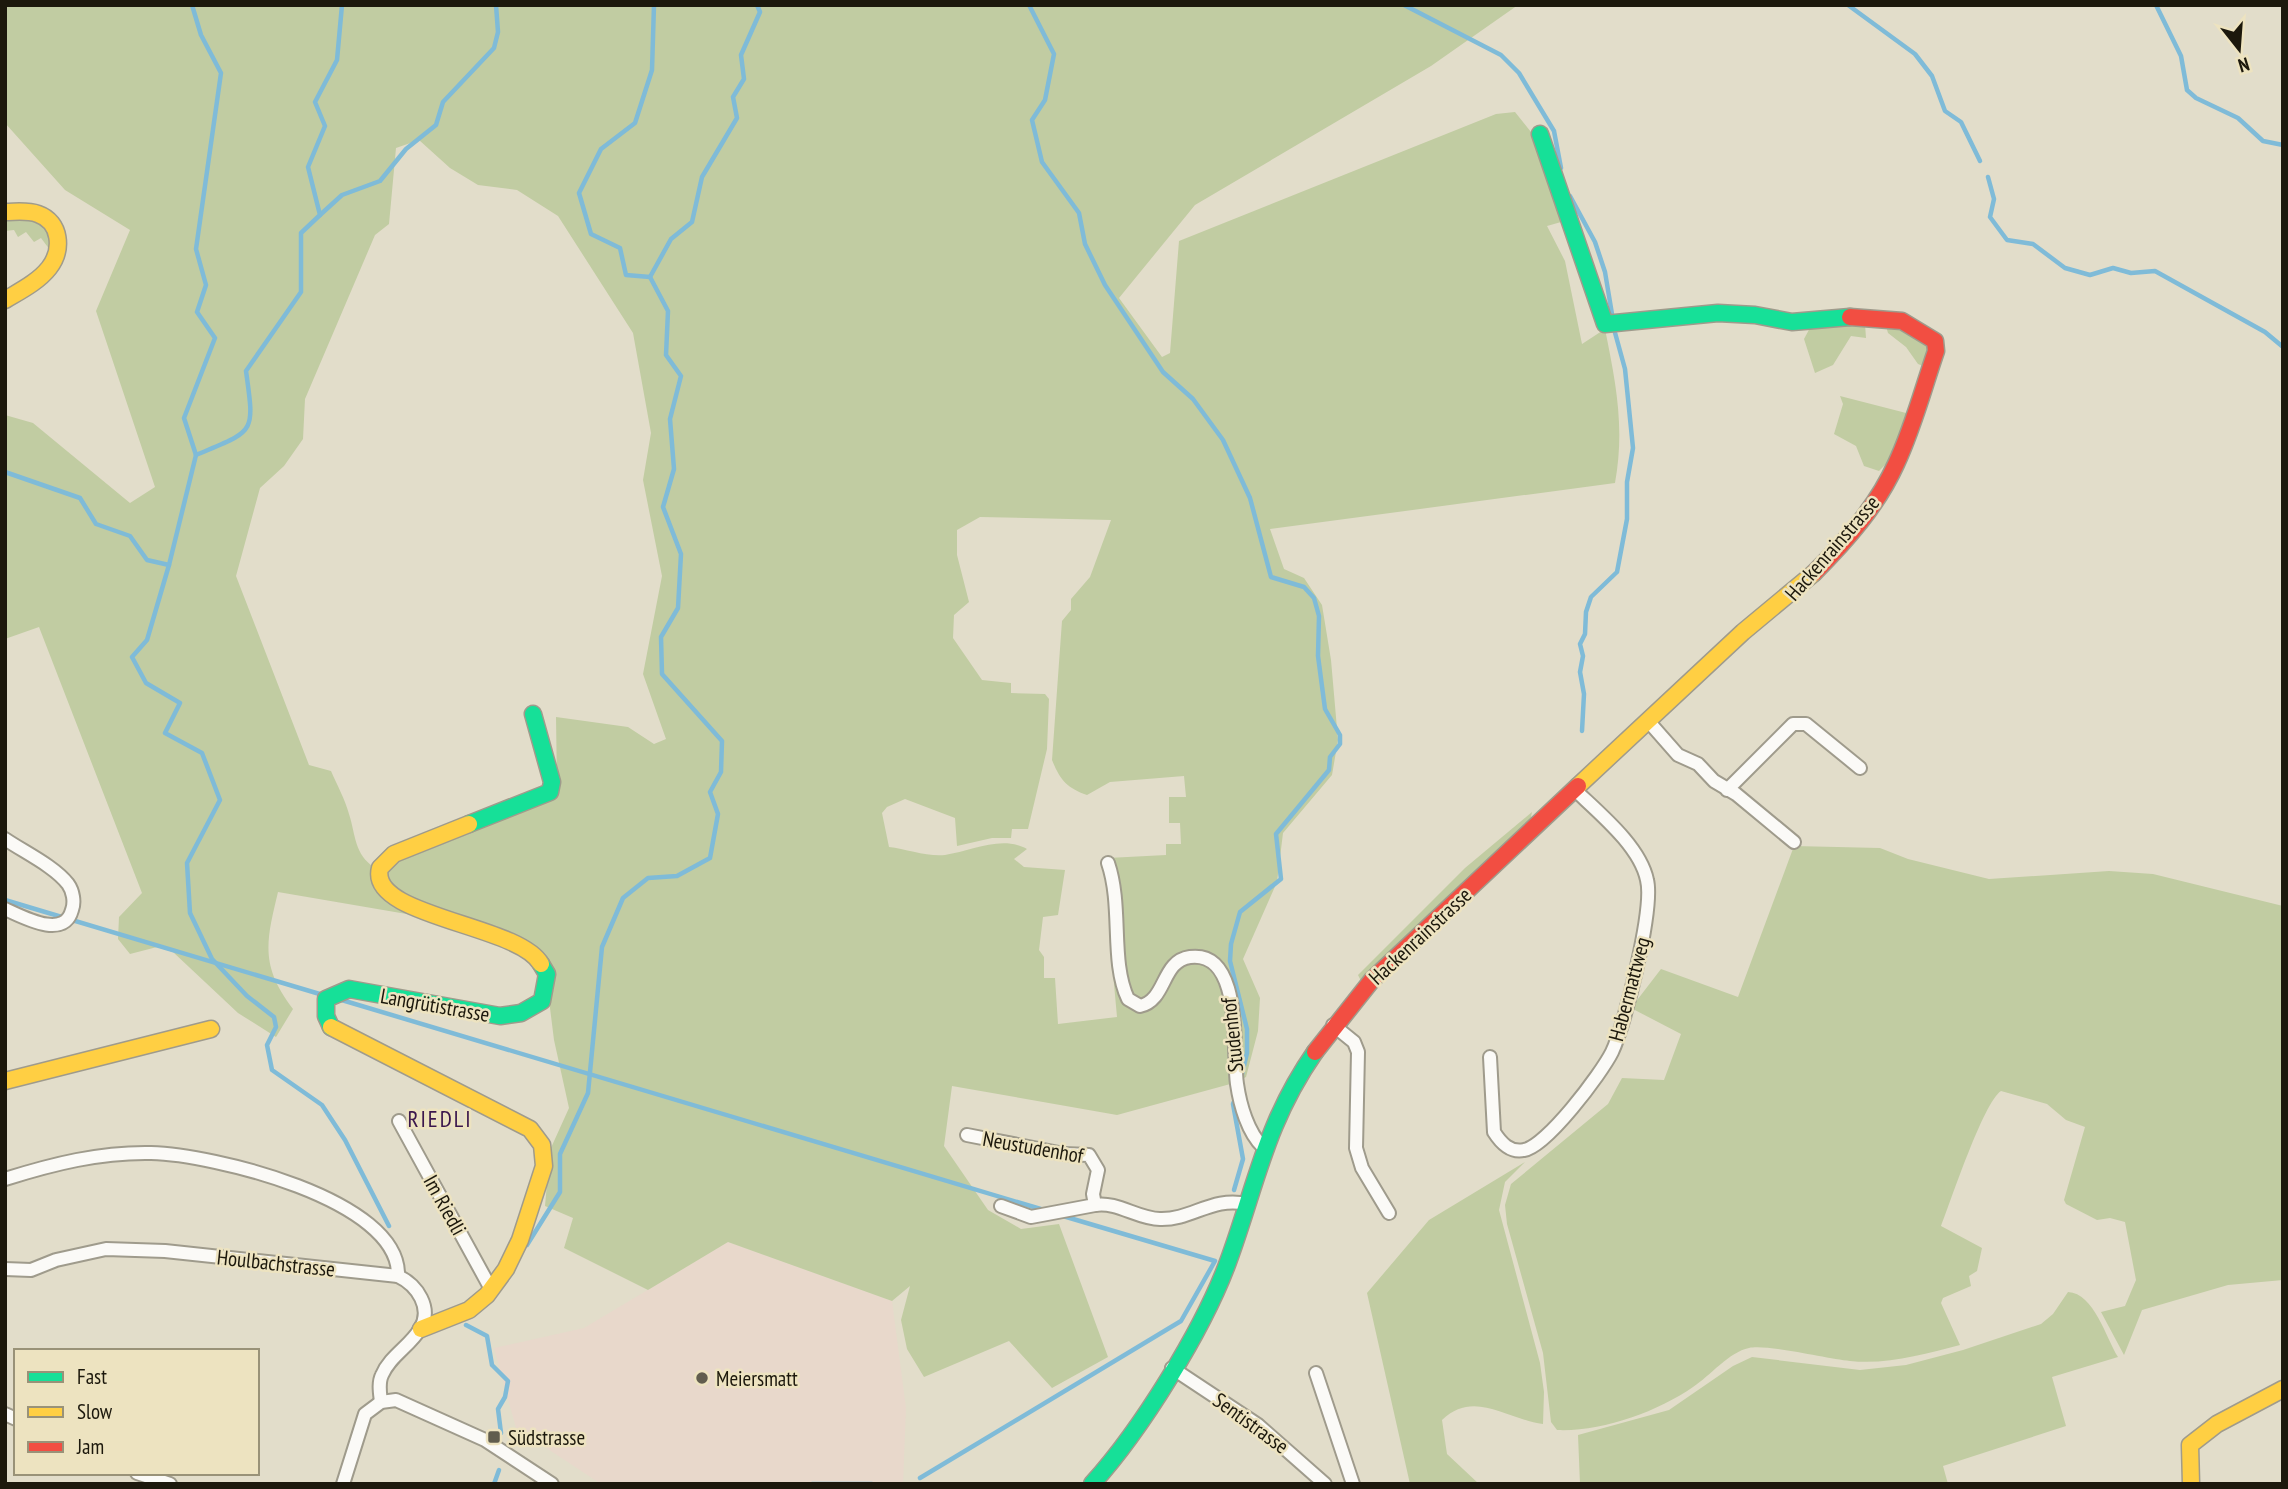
<svg xmlns="http://www.w3.org/2000/svg" width="2288" height="1489" viewBox="0 0 2288 1489" font-family="'PT Sans Narrow',sans-serif">
<style>
.education{fill:#e8d8cb}
.green{fill:#c1cca2}
.lines{fill:none;stroke-linecap:round;stroke-linejoin:round}
.stream{stroke:#7fbbd8;stroke-width:4.5}
.street-casing{stroke:#9f9b8c;stroke-width:16}
.fast-casing{stroke:#9f9b8c;stroke-width:19}
.slow-casing{stroke:#9f9b8c;stroke-width:19}
.jam-casing{stroke:#9f9b8c;stroke-width:19}
.street{stroke:#fbfaf7;stroke-width:12}
.fast{stroke:#16e098;stroke-width:16}
.slow{stroke:#ffcf43;stroke-width:16}
.jam{stroke:#f24e42;stroke-width:16}
.poi-dot{fill:#615d4e;stroke:#ede3c0;stroke-width:2.5}
.labels{text-anchor:middle;dominant-baseline:central;stroke-width:5;stroke-linejoin:round;paint-order:stroke}
.street-label{font-size:21px;fill:#1c180c;stroke:#ede3c0}
.poi-label{font-size:21px;fill:#1c180c;stroke:#ede3c0;text-anchor:start}
.neighbourhood-label{font-size:23px;letter-spacing:2px;fill:#3b174d;stroke:#ede3c0}
</style>
<rect width="100%" height="100%" fill="#e2ddca"/>
<!-- education -->
<path class="education" d="M728,1242L892,1301L906,1408L903,1484H601L516,1428L494,1348L584,1328Z"/>
<!-- green -->
<g class="green">
<path d="M5,5H1518L1431,66L1195,205L1119,298L1162,357L1170,353L1179,241L1496,114L1515,112L1535,137L1561,222L1547,226L1565,261L1582,344L1605,329C1616,384 1625,427 1615,483L1270,529L1284,569L1304,578L1322,605L1331,660L1338,740L1332,775L1283,833L1277,882L1243,959L1260,998L1258,1031L1246,1077L1240,1080C1231,1046 1249,972 1205,956C1194,952 1183,953 1174,960C1159,971 1163,996 1142,1002L1133,998L1125,979L1118,881L1108,858L1166,855V844H1181L1180,823H1169V797H1186L1184,776L1110,782L1087,795C1067,788 1060,780 1052,760L1062,621L1071,610V599L1090,577L1111,520L980,517L957,530V555L969,602L954,615L953,638L982,680L1011,683V693L1045,694L1049,699L1047,749L1028,829H1012L1011,838H992L957,846L955,818L905,799L887,807L882,813L889,847C906,849 928,857 945,855C972,851 1001,835 1027,849L1014,859L1024,867L1065,870L1058,915L1043,917L1039,950L1044,957V978H1055L1058,1024L1117,1017L1113,973L1117,971C1119,989 1136,1030 1158,1002C1171,986 1175,948 1204,963C1237,978 1231,1053 1234,1083L1117,1115L952,1086L944,1146L988,1210L1021,1229L1059,1224L1108,1357L1052,1388L1009,1341L924,1377L907,1349L901,1320L910,1286L892,1301L728,1242L648,1290L564,1248L573,1218L545,1206L550,1150L569,1108L554,1040L549,1000L554,988V971C531,937 483,921 445,912C428,908 407,906 392,896C384,890 381,882 382,872L392,859L552,797L557,784L556,717L628,727L654,744L666,739L643,674L662,576L643,480L651,433L633,333L558,216L517,190L478,185L450,168L419,140L396,148L389,224L375,235L305,399L303,439L284,466L260,488L236,576L309,765L331,771C337,785 345,799 349,814C356,836 354,854 375,868C369,899 402,908 424,917L278,892C266,942 260,966 293,1009L276,1037L238,1013L173,952L157,947L130,954L118,939L119,917L142,893L39,627L5,639V415L33,423L130,503L155,487L96,311L130,230L65,190L5,123Z"/>
<path d="M5,215L46,222L53,254L41,238L34,242L26,232L18,237L14,230L5,231Z"/>
<path d="M1865,324L1866,338L1851,336L1833,365L1815,373L1804,339L1811,326Z"/>
<path d="M1886,326L1918,333L1928,348L1923,366L1918,364L1906,347L1888,333Z"/>
<path d="M1840,396L1910,414L1898,452L1879,471L1864,466L1856,446L1834,434L1843,404Z"/>
<path d="M1532,812L1530,822L1362,983L1358,975L1465,868Z"/>
<path d="M1794,846L1880,848L1908,859L1989,879L2109,871L2153,874L2283,906V1280L2228,1285L2142,1310L2124,1355L2101,1312L2125,1306L2136,1280L2125,1222L2110,1218L2097,1220L2066,1204L2064,1200L2085,1127L2066,1120L2047,1104L2001,1091C1983,1103 1951,1201 1941,1226L1982,1248L1977,1271L1969,1276L1971,1286L1943,1298L1941,1303L1960,1345C1924,1354 1888,1365 1850,1361C1827,1359 1768,1344 1749,1348C1729,1352 1710,1376 1693,1387C1657,1412 1601,1432 1557,1430L1551,1422L1543,1353L1507,1224L1505,1205L1511,1184L1608,1104L1622,1078L1664,1080L1681,1034L1631,1008L1661,969L1738,997Z"/>
<path d="M1525,1162L1505,1182L1499,1210L1540,1363L1544,1392L1543,1424C1506,1419 1474,1389 1442,1420L1447,1454L1479,1484H1410L1367,1293L1429,1220Z"/>
<path d="M2068,1292C2094,1293 2106,1338 2118,1357L2052,1377L2066,1426L1943,1466L1948,1484H1580L1578,1435L1669,1410L1733,1366L1752,1357L1860,1370L1906,1365L1963,1350L2041,1324L2053,1314Z"/>
</g>
<g class="lines">
<!-- stream -->
<g class="stream">
<path d="M192,5L201,35L221,73L196,249L206,285L197,312L215,338L184,418L196,455L169,565L147,640L132,657L146,683L180,703L165,733L202,753L220,800L187,863L190,913L212,959L247,996L274,1017L276,1027L267,1045L272,1070L322,1105L345,1140L389,1226"/>
<path d="M1029,5L1054,54L1045,100L1032,120L1042,162L1079,213L1085,244L1105,285L1163,372L1193,399L1223,440L1250,498L1271,577L1304,587L1314,598L1319,616L1318,656L1325,709L1340,735V744L1330,757L1329,770L1276,834L1281,879L1240,912L1231,944L1230,961L1247,1029V1053L1242,1074"/>
<path d="M1404,5L1501,55L1519,73L1554,131L1561,168"/>
<path d="M1848,5L1915,54L1932,76L1945,111L1961,122L1980,161"/>
<path d="M2156,5L2181,56L2187,90L2196,98L2238,118L2263,141L2283,145"/>
<path d="M1988,177L1994,199L1990,217L2007,240L2033,244L2065,268L2090,275L2113,268L2131,273L2155,271L2265,332L2283,347"/>
<path d="M1570,196L1595,242L1605,272L1612,314"/>
<path d="M320,215L342,195L380,181L406,149L436,125L443,102L494,48L498,32L496,5"/>
<path d="M650,277L626,275L620,248L591,234L579,193L601,149L635,123L652,70L654,5"/>
<path d="M650,277L671,239L692,222L702,177L737,118L733,97L744,79L741,55L760,12L757,5"/>
<path d="M196,455C255,430 255,435 246,371L301,292V233L320,215L308,167L325,126L315,102L337,60L342,5"/>
<path d="M5,472L80,498L96,524L130,536L147,560L169,565"/>
<path d="M1582,731L1584,694L1580,672L1583,656L1580,644L1585,634L1586,612L1591,597L1617,572L1627,519V482L1633,448L1625,369L1614,329"/>
<path d="M5,900L323,995"/>
<path d="M335,998L1044,1210"/>
<path d="M1234,1190L1243,1159L1233,1104L1236,1097"/>
<path d="M527,1245L560,1192V1154L588,1093L602,947L623,898L648,878L677,876L710,858L718,814L710,792L721,772L722,741L662,674L661,637L678,608L681,554L663,507L674,469L670,419L681,376L666,355L668,311L650,277"/>
<path d="M466,1325L487,1336L492,1365L508,1381L505,1397L498,1409L501,1433"/>
<path d="M920,1478L1181,1321L1215,1261L1063,1216"/>
<path d="M494,1484L499,1470"/>
<path d="M812,1484H872"/>
</g>
<!-- street casing -->
<g class="street-casing">
<g id="street">
<path d="M1649,722L1678,755L1698,764L1714,781L1736,794L1794,842"/>
<path d="M1727,790L1793,724H1806L1860,768"/>
<path d="M5,839C24,852 54,866 68,884C73,891 75,902 72,910C64,940 23,917 5,909"/>
<path d="M1108,863C1123,907 1110,961 1128,999L1140,1006C1167,1000 1161,961 1190,957C1244,950 1232,1053 1237,1084C1240,1105 1248,1133 1263,1147"/>
<path d="M1333,1025L1354,1042L1358,1052L1356,1148L1362,1168L1389,1213"/>
<path d="M1490,1057L1494,1132C1501,1143 1510,1153 1524,1150C1546,1147 1601,1074 1612,1052C1625,1025 1654,908 1647,880C1640,846 1599,813 1574,789"/>
<path d="M399,1121L491,1289"/>
<path d="M967,1135L1064,1154L1089,1155L1098,1170L1093,1194L1095,1205L1031,1217L1001,1206"/>
<path d="M5,1179C53,1164 100,1152 151,1153C210,1154 401,1199 398,1276"/>
<path d="M1095,1205C1117,1201 1138,1219 1160,1219C1192,1220 1212,1196 1247,1204"/>
<path d="M5,1269L31,1270L56,1260L106,1249L165,1251L398,1276C417,1285 433,1308 420,1329C410,1346 390,1356 382,1375C378,1383 380,1393 381,1402"/>
<path d="M1172,1368L1258,1425L1325,1484"/>
<path d="M1316,1373L1353,1484"/>
<path d="M5,1414L16,1419"/>
<path d="M137,1473L170,1484"/>
<path d="M343,1484L365,1414L381,1402L396,1400L485,1440L552,1484"/>
</g>
</g>
<!-- fast casing -->
<g class="fast-casing">
<g id="fast">
<path d="M1540,134L1605,324L1718,313L1755,315L1792,322L1850,317"/>
<path d="M469,824L550,792L552,782L533,714"/>
<path d="M331,1027L326,1016V999L349,989L500,1016L521,1013L542,1001L547,974L541,964"/>
<path d="M1092,1484C1141,1430 1203,1330 1228,1262C1257,1183 1265,1124 1315,1052"/>
</g>
</g>
<!-- slow casing -->
<g class="slow-casing">
<g id="slow">
<path d="M5,212C16,212 27,210 38,214C61,222 63,250 49,268C38,282 20,291 5,300"/>
<path d="M1578,786L1743,632L1814,573"/>
<path d="M469,824L394,854L380,868C367,917 518,924 541,964"/>
<path d="M331,1027L530,1129L542,1145L544,1166L520,1240L506,1269L487,1295L469,1310L421,1329"/>
<path d="M5,1081L211,1029"/>
<path d="M2191,1484L2190,1445L2217,1424L2283,1389"/>
</g>
</g>
<!-- jam casing -->
<g class="jam-casing">
<g id="jam">
<path d="M1814,573C1846,541 1877,506 1896,464C1913,428 1923,389 1936,351L1935,341L1902,321L1850,317"/>
<path d="M1315,1052L1372,980L1578,786"/>
</g>
</g>
<!-- street -->
<use href="#street" class="street"/>
<!-- fast -->
<use href="#fast" class="fast"/>
<!-- slow -->
<use href="#slow" class="slow"/>
<!-- jam -->
<use href="#jam" class="jam"/>
</g>
<!-- markers -->
<g class="poi-dot">
<circle cx="702" cy="1378" r="7"/>
<rect x="487" y="1430" width="14" height="14" rx="3.5"/>
</g>
<g class="labels">
<!-- street labels -->
<g class="street-label">
<text transform="translate(1832 548) rotate(-49)">Hackenrainstrasse</text>
<text transform="translate(1420 936) rotate(-43)">Hackenrainstrasse</text>
<text transform="translate(1629 989) rotate(-75)">Habermattweg</text>
<text transform="translate(435 1005) rotate(10)">Langrütistrasse</text>
<text transform="translate(1232 1035) rotate(-96)">Studenhof</text>
<text transform="translate(1033 1147) rotate(10)">Neustudenhof</text>
<text transform="translate(445 1205) rotate(61)">Im Riedli</text>
<text transform="translate(276 1263) rotate(6)">Houlbachstrasse</text>
<text transform="translate(1251 1423) rotate(36)">Sentistrasse</text>
</g>
<!-- poi labels -->
<g class="poi-label">
<text x="716" y="1378">Meiersmatt</text>
<text x="508" y="1437">Südstrasse</text>
</g>
<!-- neighbourhood labels -->
<g class="neighbourhood-label">
<text x="440" y="1118">RIEDLI</text>
</g>
</g>
<!-- border -->
<rect width="2288" height="1489" fill="none" stroke="#1c180c" stroke-width="14"/>
<!-- legend -->
<rect x="14" y="1349" width="245" height="126" fill="#ede3c0" stroke="#999278" stroke-width="2"/>
<rect x="28" y="1372" width="35" height="10" fill="#16e098" stroke="#999278" stroke-width="2"/>
<text x="77" y="1384" font-size="21" fill="#1c180c">Fast</text>
<rect x="28" y="1407" width="35" height="10" fill="#ffcf43" stroke="#999278" stroke-width="2"/>
<text x="77" y="1419" font-size="21" fill="#1c180c">Slow</text>
<rect x="28" y="1442" width="35" height="10" fill="#f24e42" stroke="#999278" stroke-width="2"/>
<text x="77" y="1454" font-size="21" fill="#1c180c">Jam</text>
<!-- north arrow -->
<g transform="translate(2239 49) rotate(163)" stroke="#ede3c0" stroke-width="5" paint-order="stroke">
<path d="M0-5L12 26L0 18L-12 26Z" fill="#1c180c"/>
<text y="-10" font-size="19" font-weight="bold" text-anchor="middle" fill="#1c180c">N</text>
</g>
</svg>
